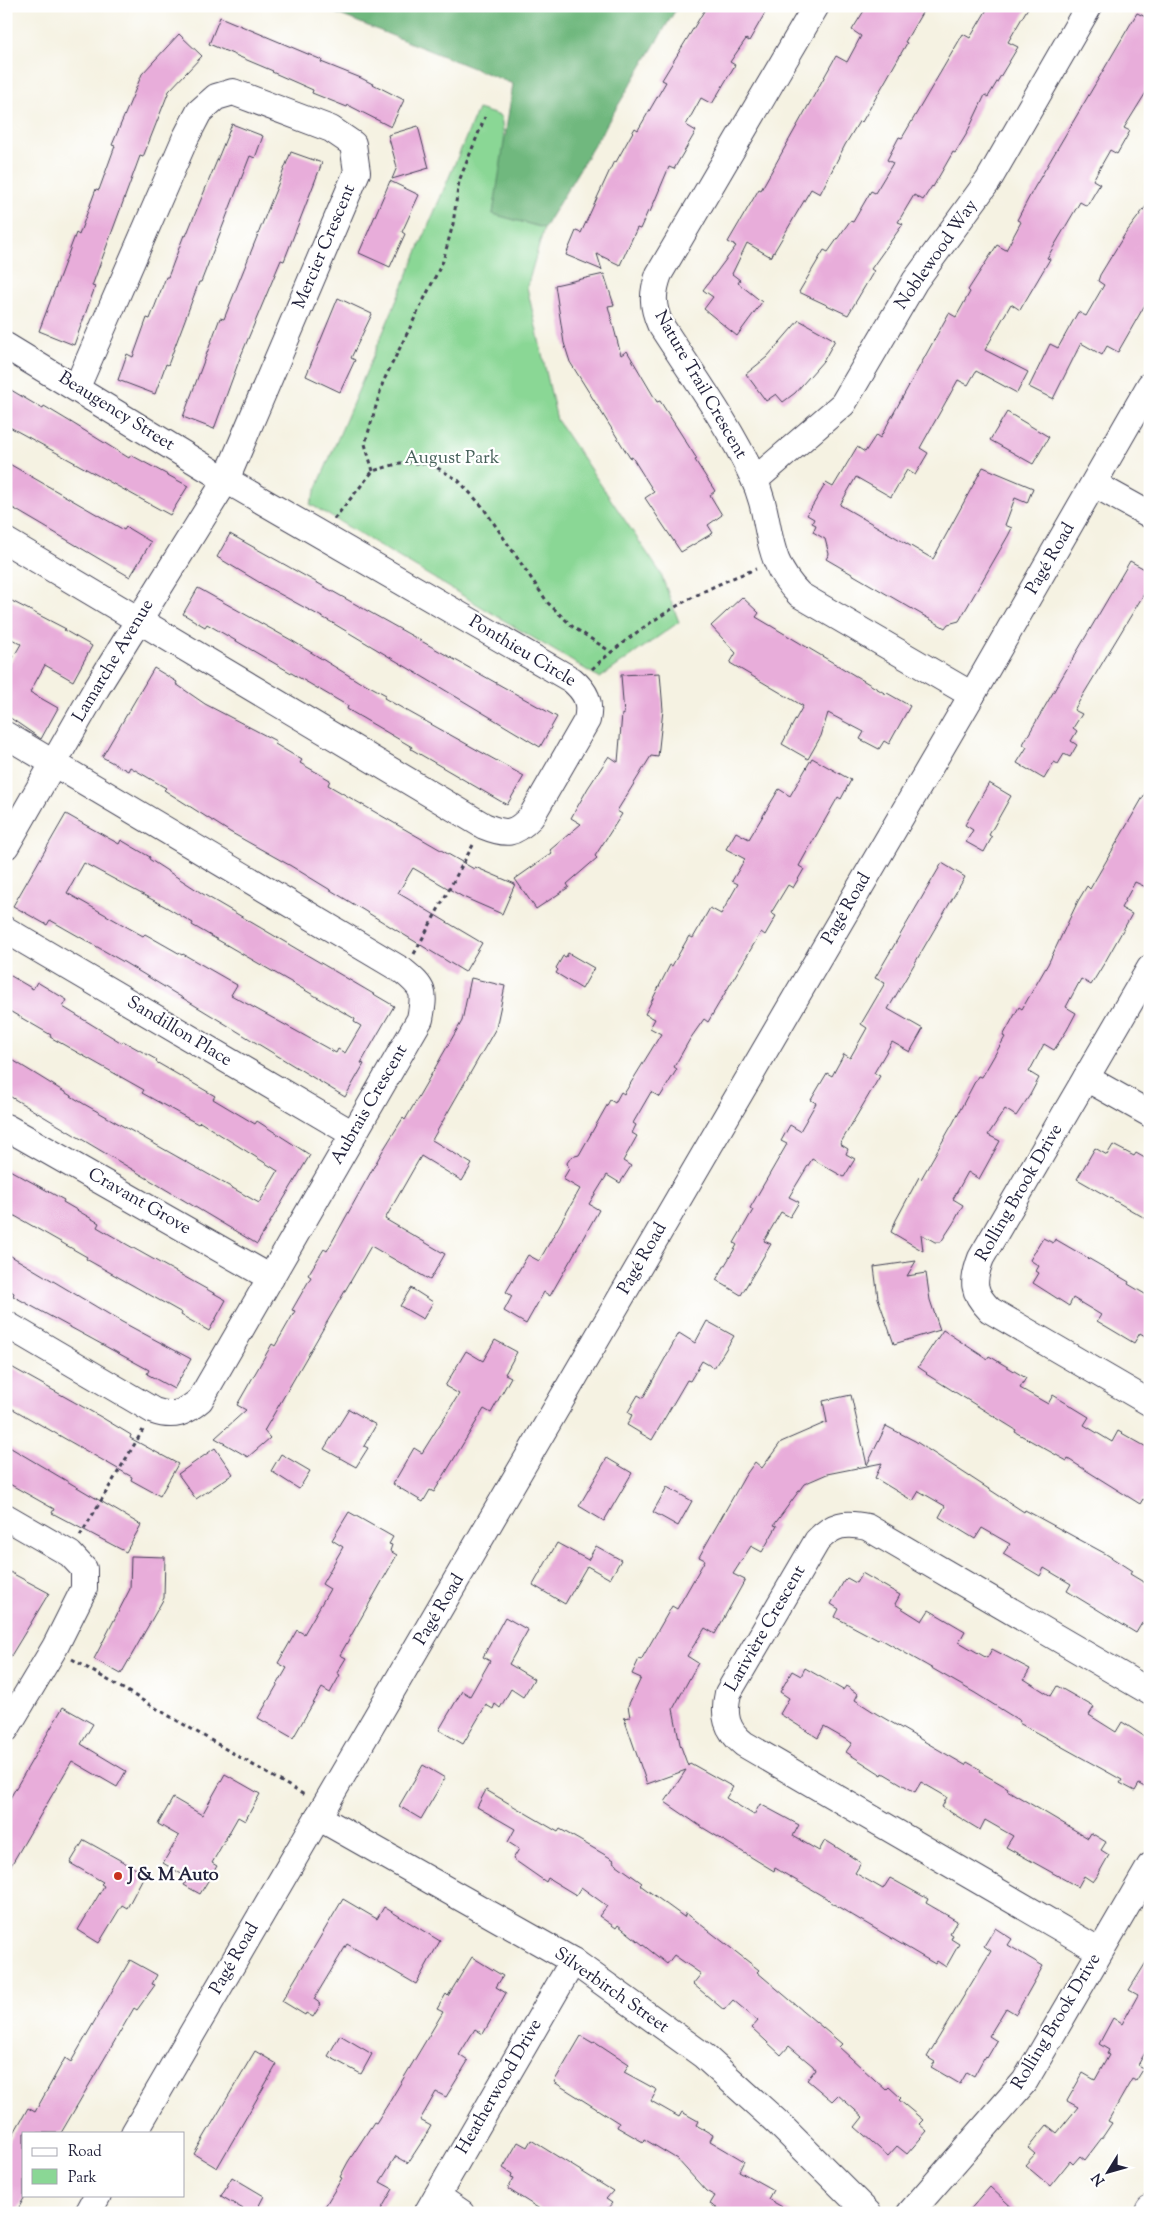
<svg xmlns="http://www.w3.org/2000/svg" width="1156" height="2219" viewBox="0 0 1156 2219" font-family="'Sorts Mill Goudy',serif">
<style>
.green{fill:#8ad795;stroke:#567c68}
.forest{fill:#6fb87e;stroke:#486d5c}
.building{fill:#e8adda;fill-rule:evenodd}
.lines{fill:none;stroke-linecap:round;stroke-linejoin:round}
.minor-casing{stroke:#424154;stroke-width:28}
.major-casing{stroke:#424154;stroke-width:29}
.path{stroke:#424154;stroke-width:3;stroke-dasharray:4 4;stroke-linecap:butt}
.minor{stroke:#fff;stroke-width:26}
.major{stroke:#fff;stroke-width:28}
.poi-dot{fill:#c8321e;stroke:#fff;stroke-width:2}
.labels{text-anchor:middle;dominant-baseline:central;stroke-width:4.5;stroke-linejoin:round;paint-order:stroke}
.street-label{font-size:18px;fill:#22223b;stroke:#fff}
.park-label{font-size:18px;fill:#46615a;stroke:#fff}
.poi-label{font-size:18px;font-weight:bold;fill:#22223b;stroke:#fff;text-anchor:start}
</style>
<rect width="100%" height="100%" fill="#fff"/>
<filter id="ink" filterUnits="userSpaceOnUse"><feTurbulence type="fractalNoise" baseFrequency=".02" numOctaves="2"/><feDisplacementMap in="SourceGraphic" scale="10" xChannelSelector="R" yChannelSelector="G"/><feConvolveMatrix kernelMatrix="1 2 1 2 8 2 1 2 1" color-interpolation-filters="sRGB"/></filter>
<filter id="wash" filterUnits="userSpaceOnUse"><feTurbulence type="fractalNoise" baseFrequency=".0096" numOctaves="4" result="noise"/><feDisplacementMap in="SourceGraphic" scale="20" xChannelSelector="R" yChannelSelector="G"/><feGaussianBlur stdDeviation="1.12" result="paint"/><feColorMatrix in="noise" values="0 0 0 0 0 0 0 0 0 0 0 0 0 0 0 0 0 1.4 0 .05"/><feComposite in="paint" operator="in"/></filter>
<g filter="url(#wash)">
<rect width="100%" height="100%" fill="#f5f2e2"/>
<!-- green -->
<path class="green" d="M478,109L501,116L505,144L493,214L544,228L527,287L557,420L660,572L679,622L600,678L310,504Z"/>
<!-- forest -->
<path class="forest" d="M318,6H678L544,228L493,214L513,84Z"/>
<g id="blocks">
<!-- building -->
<g class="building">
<path d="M707,6H769L749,41L746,39L730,62L735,65L712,104L701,98L686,125L696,131L674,169L669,167L650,212L648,211L640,229L637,228L620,265L597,254L602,270L566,255L576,231L581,233L614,161L616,162L635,128L638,130L666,82L662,80Z"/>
<path d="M867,6H926L905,42L907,43L862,122L860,120L845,145L820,194L811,189L771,257L747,243L732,274L740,280L738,283L762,302L737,336L704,309L713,297L703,290L736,246L728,242L759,189L761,190L836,56L847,62L861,36L852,30Z"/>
<path d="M989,6H1029L1008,42L1018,47L988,97L985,95L966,135L955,153L953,152L933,187L932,186L923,200L914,195L898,222L903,224L871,269L874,271L848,315L799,292L824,250L828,252L850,221L853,222L871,191L875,193L893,163L887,160L899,137L902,138L963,34L970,38Z"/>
<path d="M1137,13L1150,19V86L1124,128L1130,131L1117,154L1110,150L1093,180L1100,184L1087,206L1080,202L1047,258L1050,259L1020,310L1011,304L985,350L1028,372L1017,393L976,371L968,385L958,380L920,448L928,453L915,475L907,470L891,497L856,477L840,505L933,559L983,467L1033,488L1027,503L1015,498L1005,525L1012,528L1008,536L959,621L948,624L945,628L826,559L829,554L825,539L813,532L816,525L812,523L814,519L807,515L826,483L833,487L857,447L865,452L876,435L880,438L949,313L956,317L970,292L968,290L997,245L1006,250L1021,222L1017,220L1033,190Z"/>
<path d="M220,17L322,60L321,62L361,78L404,100L391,127L348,105L347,107L312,93L313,90L272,72L273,71L209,44Z"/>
<path d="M179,34L202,56L169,91L143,157L140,156L92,286L95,287L74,345L39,331L76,233L79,235L96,189L99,190L115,146L112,145L142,74Z"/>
<path d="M232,124L263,136L255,158L250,156L201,282H199L168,365L166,364L155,394L118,380L127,354L133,357L147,318L150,319L166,277H168L184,235L186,236Z"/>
<path d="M418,126L429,168L392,179L397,167L388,135Z"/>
<path d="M291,152L322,163L284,261L281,260L240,358L214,429L183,417L220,318L224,319Z"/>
<path d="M390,181L419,195L402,232L405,234L390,267L359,253Z"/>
<path d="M1150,201V296L1118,352L1107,346L1102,355L1081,343L1053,399L1029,387L1050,344L1058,348L1078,312L1086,316L1104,285L1098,281L1100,275L1125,234Z"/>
<path d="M604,274L614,305L608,306L621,355L627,351L657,402L660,401L697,459L695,460L715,491L710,495L722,515L708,525L713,533L681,552L645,498L654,492L632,457L630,458L570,362L564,343L555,285Z"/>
<path d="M338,298L372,314L351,358L355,360L340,392L306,376Z"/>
<path d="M799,320L835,340L824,360L795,393L783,402L776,394L766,401L746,374L767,357Z"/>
<path d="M6,387L43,409L44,406L69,421L129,458L131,455L188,486L170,515L6,425Z"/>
<path d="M1007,412L1049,437L1033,464L990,440Z"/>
<path d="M6,462L124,530L126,527L151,542L130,577L6,504Z"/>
<path d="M230,534L557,717L540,747L331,622L267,587L217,557Z"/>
<path d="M1130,561L1150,572V584L1074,710L1082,714L1073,728L1077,731L1071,741L1077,745L1070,757L1064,754L1058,764L1054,762L1044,779L1017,763L1027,747L1023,744Z"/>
<path d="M198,588L291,640L361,683L362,682L386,695L384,698L524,776L507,805L411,749L412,747L347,709L348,706L207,624L205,627L183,614Z"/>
<path d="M742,597L759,613L756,617L886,694L887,693L910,706L889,744L884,741L879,749L860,739L864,732L828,713L821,736L808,759L782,744L803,706L730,663L736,653L711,626Z"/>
<path d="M6,598L66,629L64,630L92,646L73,681L45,665L30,692L58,708L41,739L6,715V670L21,644L6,636Z"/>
<path d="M154,668L177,682L176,684L205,704L276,741L275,744L302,760L300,763L330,780L328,785L474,869L475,867L515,884L502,914L463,897L413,868L398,893L482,943L465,972L291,866L230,832L164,790L166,788L130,767L128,771L102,757Z"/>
<path d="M660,673L663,710L658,757L651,756L617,811L622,814L595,856L597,858L567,884L569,887L536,909L515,879L552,853L550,850L581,824L571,818L588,788L609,756L618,762L622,714L624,715L621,675Z"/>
<path d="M812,758L851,780L841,799L838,797L809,848L799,866L804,869L793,888L788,885L771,913L776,916L765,935L761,932L708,1022L704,1019L690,1039L674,1067L677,1069L660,1097L651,1092L633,1123L636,1125L632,1133L637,1136L623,1161L631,1166L620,1183L607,1175L589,1204L599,1210L550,1296L544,1292L526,1324L504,1311L512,1296L506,1292L528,1255L539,1261L580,1189L563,1179L569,1169L567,1163L571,1157L579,1155L610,1100L615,1103L621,1092L624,1094L661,1034L650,1028L655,1019L645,1014L670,965L672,966L689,936L693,938L710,908L721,914L738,884L732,881L745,859L726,849L736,832L749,839L779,789L790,796Z"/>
<path d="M989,783L1011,796L989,835L992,837L984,852L966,842L973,830L965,825Z"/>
<path d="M1150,785V889L1135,882L1121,908L1132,914L1105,962L1091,985L1081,979L1066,1007L1076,1013L1067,1030L1054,1050L1044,1044L1029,1072L1039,1078L1030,1095L1016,1116L1005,1109L988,1135L1000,1141L979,1179L968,1172L953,1199L963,1205L954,1222L941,1242H935L921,1234L923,1251L891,1232L896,1220L919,1177L921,1179L953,1123L978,1076L982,1077L1005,1037L1003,1036L1019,1007L1022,1009L1048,964L1078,901L1087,886L1090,889Z"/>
<path d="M66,814L119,844L121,840L150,857L149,859L203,894L394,1006L361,1063L364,1064L345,1097L122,961L50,920L47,925L13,906ZM84,863L166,907L193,923L192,925L355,1019L354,1022L361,1026L345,1053L338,1049L336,1053L231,995L237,985L183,954L182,955L145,934L143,936L67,893Z"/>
<path d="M942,863L965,877L888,1009L923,1029L910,1052L892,1042L874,1073L880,1076L840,1144L848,1149L846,1154L855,1159L844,1177L812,1159L789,1197L799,1202L790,1217L781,1212L764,1241L771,1244L741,1295L716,1280L737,1245L734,1243L753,1210L750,1208L787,1144L781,1141L790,1125L800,1131L816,1103L811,1100L827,1073L832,1076L844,1054L850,1058L867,1028L861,1024L885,983L875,978Z"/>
<path d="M568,953L594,968L582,989L556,973L558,970L556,968L563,956L566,957Z"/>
<path d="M6,973L33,989L37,982L67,1000L63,1007L122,1043L123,1041L157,1060L156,1062L215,1096L213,1099L255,1124L257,1121L310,1155L257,1244L6,1094V1056L84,1104L259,1203L278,1171L200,1122L198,1124L142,1093L144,1090L50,1037L51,1035L6,1009Z"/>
<path d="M471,978L505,986L496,1028L432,1140L472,1164L462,1181L421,1156L385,1219L445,1254L430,1280L371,1246L264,1431L270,1438L248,1457L215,1438L246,1410L237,1405L272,1344L275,1346L295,1311L292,1310L311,1277L308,1275L324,1249L327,1251L382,1152L403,1118L405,1120L462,1021Z"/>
<path d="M1113,1145L1134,1156L1136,1153L1150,1161V1221L1077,1179L1095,1148L1107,1155Z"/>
<path d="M6,1168L64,1200L63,1202L99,1223L97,1227L126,1244L226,1300L209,1331L181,1315L182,1313L86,1259L87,1257L6,1211Z"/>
<path d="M1043,1238L1053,1243L1055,1239L1129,1282L1128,1284L1150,1297V1339L1140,1333L1134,1343L1097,1321L1101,1315L1073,1298L1069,1306L1033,1283L1039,1273L1036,1271L1039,1266L1030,1260Z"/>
<path d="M6,1253L122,1322L191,1359L174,1389L147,1374L149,1370L13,1296L14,1293L6,1288Z"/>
<path d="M916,1261L907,1276L926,1273L930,1300L940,1330L894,1344L878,1298L874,1267Z"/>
<path d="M411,1288L433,1302L423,1319L400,1306Z"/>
<path d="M707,1321L734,1336L714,1368L702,1361L690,1381L687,1380L652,1440L627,1425L632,1415L628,1412L638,1395L643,1398L679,1333L695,1343Z"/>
<path d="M943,1330L987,1359L989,1356L1026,1378L1020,1388L1048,1404L1053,1395L1089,1417L1084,1425L1112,1442L1118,1431L1150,1449V1503L1143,1499L1140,1504L1068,1459L1067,1461L1015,1432L1016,1430L926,1374L927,1373L918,1367Z"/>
<path d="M495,1340L517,1352L505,1374L511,1377L491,1413L484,1409L434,1492L430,1490L423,1502L393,1484L414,1448L422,1453L459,1394L445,1386L466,1351L483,1361Z"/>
<path d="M6,1364L101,1417L131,1435L130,1438L178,1464L160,1496L131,1480L132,1477L6,1405Z"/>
<path d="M851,1395L867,1465L886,1426L915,1441L1024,1512L1025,1510L1106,1554L1132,1571L1130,1574L1150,1586V1627L1142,1623L1136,1633L1067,1591L1071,1584L1044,1568L1040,1576L1003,1554L1010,1544L982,1528L975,1539L939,1517L945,1506L919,1491L913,1501L875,1478L882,1463L827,1474L804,1484L774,1525L777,1526L762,1552L751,1546L733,1574L745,1580L715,1634L705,1628L687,1656L698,1663L673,1709L680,1744L688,1766L690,1763L733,1787L726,1798L754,1815L760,1804L799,1825L793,1836L819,1851L825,1840L841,1850L861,1863L855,1873L883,1889L890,1878L928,1899L926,1903L957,1921L950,1933L953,1935L951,1939L959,1944L946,1967L937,1961L935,1964L830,1902L831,1901L775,1868L774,1871L700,1826L665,1802L686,1770L647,1784L624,1718L630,1717L628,1706L641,1678L632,1674L639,1659L641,1660L672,1606L677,1609L705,1560L699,1557L745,1476L755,1462L762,1468L781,1442L827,1422L823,1401Z"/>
<path d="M349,1409L376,1425L364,1446L368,1448L356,1467L324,1449Z"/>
<path d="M6,1445L141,1525L126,1552L52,1513L54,1509L6,1482Z"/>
<path d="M215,1448L233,1474L196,1499L178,1474Z"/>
<path d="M281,1454L310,1471L299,1489L271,1471Z"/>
<path d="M607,1458L632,1473L604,1521L579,1506Z"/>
<path d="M667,1487L692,1501L678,1526L653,1512Z"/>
<path d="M349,1512L393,1537L389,1544L392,1545L390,1551L397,1555L340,1655L346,1658L337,1673L340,1675L330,1693L322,1688L293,1738L258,1718L287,1668L278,1663L297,1630L304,1634L330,1589L322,1584L343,1547L332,1540Z"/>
<path d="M557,1543L588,1560L596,1546L621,1560L610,1579L587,1566L565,1604L533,1585Z"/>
<path d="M131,1556L165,1557L164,1598L121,1674L94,1659L130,1589Z"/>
<path d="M6,1570L49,1593L6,1664Z"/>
<path d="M862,1573L900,1595L895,1604L922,1621L929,1610L965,1631L959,1642L987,1658L992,1649L1030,1669L1024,1679L1051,1696L1057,1686L1094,1707L1089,1715L1116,1732L1122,1722L1150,1740V1790L1139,1784L1135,1791L1120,1783L1122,1780L1019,1723L1020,1721L975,1693L879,1638L878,1640L835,1617L839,1609L831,1604L844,1581L847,1578L856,1583Z"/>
<path d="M505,1617L528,1630L509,1664L534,1679L523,1697L511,1689L500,1708L495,1704L493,1709L486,1705L463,1744L439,1730L462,1691L470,1696L490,1661L483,1657Z"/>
<path d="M805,1668L843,1690L846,1686L858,1694L855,1700L877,1714L965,1765L967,1762L981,1770L980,1772L1008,1788L1007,1790L1088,1838L1091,1833L1106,1842L1101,1850L1109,1855L1096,1878L1093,1882L1084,1876L1078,1887L1006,1847L1013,1836L985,1820L980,1830L942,1807L947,1797L921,1782L915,1792L883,1773L882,1775L846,1752L852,1743L824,1727L818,1738L780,1714L789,1698L780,1692L792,1671L801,1676Z"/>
<path d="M63,1707L93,1724L81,1744L126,1771L117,1787L72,1761L6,1874V1805Z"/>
<path d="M423,1765L445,1778L421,1819L399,1806Z"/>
<path d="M225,1774L260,1794L245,1821L238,1817L212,1863L217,1866L200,1894L184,1885L188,1878L163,1863L179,1836L158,1824L173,1798L202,1815Z"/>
<path d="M486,1790L558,1832L560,1829L614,1860L613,1862L642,1883L640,1885L684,1917L686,1913L745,1959L759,1970L757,1972L842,2044L839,2047L886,2090L889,2087L901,2098L899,2100L923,2120L919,2124L927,2131L907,2154L897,2146L888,2156L855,2127L863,2117L838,2095L832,2101L807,2080L815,2070L813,2066L789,2046L781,2055L752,2028L758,2021L733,2000L724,2010L693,1984L701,1974L674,1955L667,1964L618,1925L616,1928L599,1916L607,1906L581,1887L576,1895L548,1878L546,1882L513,1859L519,1849L508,1842L515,1829L477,1807Z"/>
<path d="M84,1840L145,1874L127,1908L122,1905L99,1943L78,1930L104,1886L101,1884L103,1882L70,1863Z"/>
<path d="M343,1899L377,1919L384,1907L440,1941L416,1984L347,1944L314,1999L321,2004L313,2017L306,2013L305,2015L282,2001Z"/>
<path d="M995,1928L1012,1939L1008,1945L1043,1966L1016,2014L1006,2008L989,2036L997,2041L987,2058L985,2056L974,2076L967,2072L960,2084L931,2067L935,2062L927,2057L991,1951L984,1946Z"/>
<path d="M1150,1956V2044L1138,2065L1144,2068L1136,2081L1132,2079L1108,2121L1112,2123L1104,2135L1085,2160L1080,2156L1073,2164L1070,2161L1050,2186L1025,2165L1035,2154L1028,2148L1047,2125L1057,2133L1078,2107L1067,2101L1083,2073L1095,2080L1109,2055L1107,2054L1109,2050L1099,2044L1113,2018L1122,2024L1138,1995L1129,1990Z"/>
<path d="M472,1957L503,1976L496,1987L506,1993L483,2034L475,2029L459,2055L468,2061L446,2097L436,2092L420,2120L431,2126L421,2143L408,2163L396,2156L380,2182L393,2189L379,2213H321L342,2178L340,2177L348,2162L374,2122L376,2123L390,2101L443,2012L437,2009L446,1994L448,1996Z"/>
<path d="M130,1960L157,1975L152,1984L155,1985L137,2010L134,2008L61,2133H24V2198L16,2213H6V2147L28,2108L35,2112L65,2058L71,2062Z"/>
<path d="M340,2035L372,2054L361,2074L328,2056Z"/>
<path d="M581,2036L593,2043L594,2041L629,2064L624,2072L657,2090L651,2101L679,2117L682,2112L698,2121L696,2125L713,2135L710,2141L744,2161L739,2171L773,2190L768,2199L793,2213H725L710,2204L715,2196L706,2191L677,2159L644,2139L643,2142L617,2127L619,2123L554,2082Z"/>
<path d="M255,2051L277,2064L217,2168L194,2154Z"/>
<path d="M531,2140L613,2191L606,2199L612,2203L604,2213H546L508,2189L514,2178L511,2177L512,2174L503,2168L518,2142L527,2147Z"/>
<path d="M232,2177L264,2196L255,2213H250L221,2196Z"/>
<path d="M990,2187L1018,2213H967Z"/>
</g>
</g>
</g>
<g filter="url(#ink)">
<use href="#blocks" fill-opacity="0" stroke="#424154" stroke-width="1"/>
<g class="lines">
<!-- minor casing -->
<g class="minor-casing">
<g id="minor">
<path d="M816,6L659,274C652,293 652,306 660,324C692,374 728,423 753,477C774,521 761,557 800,595L972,695"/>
<path d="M6,346L226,480L572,680C586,692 591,702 587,720L531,817C514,835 506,835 484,826L6,541"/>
<path d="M755,480L843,404L915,281L988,181L1089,6"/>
<path d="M1094,484L1150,515"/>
<path d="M6,735L403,971C425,989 425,992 420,1019L200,1400C185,1413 174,1418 154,1411L6,1324"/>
<path d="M6,846L96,689L226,480L357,172L353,144L331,129L233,92L216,97L199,112L185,139L77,387"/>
<path d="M6,930L353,1134"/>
<path d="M1150,968L981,1258C972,1282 972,1292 990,1310L1150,1403"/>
<path d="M1086,1078L1150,1114"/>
<path d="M6,1127L271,1278"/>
<path d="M6,1517L70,1554L84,1569V1589L55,1647L6,1729"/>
<path d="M318,1817L573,1961L704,2056L778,2123L868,2213"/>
<path d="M1100,1951L744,1744C726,1730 723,1715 728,1693L817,1541C833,1524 845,1522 867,1527L1150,1692"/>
<path d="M134,2133L972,695L1150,385"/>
<path d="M437,2196L462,2213"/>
<path d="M88,2213L98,2195"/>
<path d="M427,2213L573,1961"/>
<path d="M910,2213L1025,2081L1150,1866"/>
</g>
</g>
<!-- major casing -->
<g class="major-casing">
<path id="major" d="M1148,2213L1150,2209"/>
</g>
<!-- path -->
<g class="path">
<path d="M373,471L365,444L383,382L443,261L453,224L459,181L485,117"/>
<path d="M334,519L373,471L400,463H423L436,467L458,480L482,506L548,603L573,627L611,652"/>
<path d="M592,669C640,625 695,591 756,569"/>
<path d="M414,954L473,845"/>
<path d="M80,1536L143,1430"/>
<path d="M72,1659L306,1796"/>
</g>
<!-- minor -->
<use href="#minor" class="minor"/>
<!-- major -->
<use href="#major" class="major"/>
</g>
</g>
<!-- markers -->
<circle class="poi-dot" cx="118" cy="1876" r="5"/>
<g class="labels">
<!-- street labels -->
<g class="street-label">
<text transform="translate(325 247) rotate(-67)">Mercier Crescent</text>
<text transform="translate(937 255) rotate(-55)">Noblewood Way</text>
<text transform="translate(700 385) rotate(60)">Nature Trail Crescent</text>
<text transform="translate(116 412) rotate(32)">Beaugency Street</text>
<text transform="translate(1051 559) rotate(-60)">Pagé Road</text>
<text transform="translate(522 652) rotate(31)">Ponthieu Circle</text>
<text transform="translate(114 661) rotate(-59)">Lamarche Avenue</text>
<text transform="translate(847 909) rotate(-60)">Pagé Road</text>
<text transform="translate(179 1032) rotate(31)">Sandillon Place</text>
<text transform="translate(370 1105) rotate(-60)">Aubrais Crescent</text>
<text transform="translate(1020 1193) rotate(-60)">Rolling Brook Drive</text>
<text transform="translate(139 1202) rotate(30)">Cravant Grove</text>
<text transform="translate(643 1259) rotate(-60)">Pagé Road</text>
<text transform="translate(440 1610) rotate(-59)">Pagé Road</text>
<text transform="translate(766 1629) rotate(-60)">Larivière Crescent</text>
<text transform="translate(235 1959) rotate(-60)">Pagé Road</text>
<text transform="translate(611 1991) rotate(35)">Silverbirch Street</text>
<text transform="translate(1057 2022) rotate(-59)">Rolling Brook Drive</text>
<text transform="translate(500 2087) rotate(-60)">Heatherwood Drive</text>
</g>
<!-- park labels -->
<g class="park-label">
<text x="452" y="459">August Park</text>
</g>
<!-- poi labels -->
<g class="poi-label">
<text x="128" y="1876">J &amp; M Auto</text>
</g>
</g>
<!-- margin -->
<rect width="1156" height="2219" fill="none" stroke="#fff" stroke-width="25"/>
<!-- legend -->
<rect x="22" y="2132" width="162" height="65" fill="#ffffff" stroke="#a7a7b1"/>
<rect x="32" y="2148" width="25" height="8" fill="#ffffff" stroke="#a7a7b1"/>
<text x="68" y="2156" font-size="15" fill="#22223b">Road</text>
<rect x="32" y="2169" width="25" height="15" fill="#8ad795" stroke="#a7a7b1"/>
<text x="68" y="2182" font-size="15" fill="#22223b">Park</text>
<!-- north arrow -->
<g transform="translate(1108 2172) rotate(233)" stroke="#ffffff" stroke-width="4" paint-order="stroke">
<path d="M0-4L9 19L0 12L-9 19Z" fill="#22223b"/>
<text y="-8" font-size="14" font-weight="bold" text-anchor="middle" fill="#22223b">N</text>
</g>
</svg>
